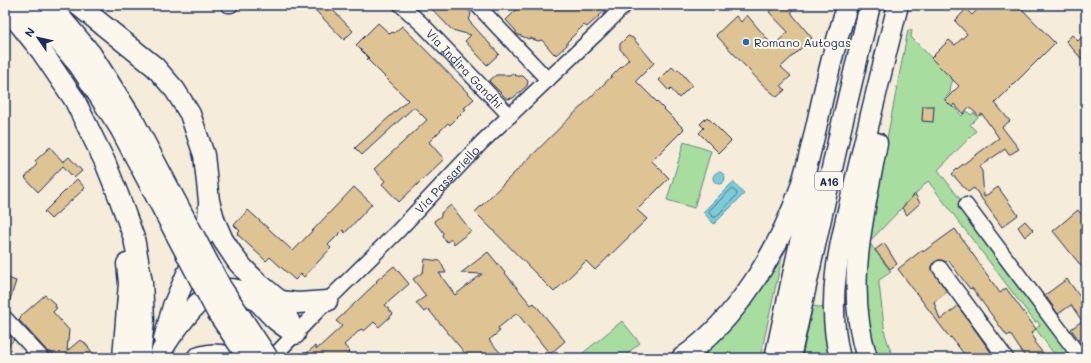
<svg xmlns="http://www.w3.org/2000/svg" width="1091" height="363" viewBox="0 0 1091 363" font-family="Mali,sans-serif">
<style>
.green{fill:#a8dda0;stroke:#62867f}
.water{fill:#7bccd6;stroke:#558da6}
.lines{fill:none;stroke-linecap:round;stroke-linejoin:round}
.shore{stroke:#416e8e;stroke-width:1}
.building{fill:#dec393;stroke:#1b2f5e}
.minor-casing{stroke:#1b2f5e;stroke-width:17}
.highway-casing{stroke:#1b2f5e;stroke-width:23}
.minor{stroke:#fbf7ec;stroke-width:14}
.highway{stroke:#fbf7ec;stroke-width:20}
.highway-bridge-casing{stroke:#1b2f5e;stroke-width:23;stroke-linecap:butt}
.highway-bridge{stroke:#fbf7ec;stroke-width:20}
.poi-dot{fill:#1f6fb2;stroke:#fbf7ec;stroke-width:1.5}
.labels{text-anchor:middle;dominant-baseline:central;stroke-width:4;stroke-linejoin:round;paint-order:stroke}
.shield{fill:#fbf7ec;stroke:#5e6b89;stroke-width:1}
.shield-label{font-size:11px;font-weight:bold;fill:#1b2f5e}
.poi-label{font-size:12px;fill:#1b2f5e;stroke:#fbf7ec;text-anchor:start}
.street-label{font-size:12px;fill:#1b2f5e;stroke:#fbf7ec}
</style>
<rect width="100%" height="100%" fill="#f5edda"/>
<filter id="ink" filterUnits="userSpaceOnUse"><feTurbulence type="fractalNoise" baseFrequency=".025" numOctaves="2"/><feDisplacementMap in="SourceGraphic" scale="8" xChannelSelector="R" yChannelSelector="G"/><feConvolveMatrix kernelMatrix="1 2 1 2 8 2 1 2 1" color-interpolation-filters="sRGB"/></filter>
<g filter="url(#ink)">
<!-- green -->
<g class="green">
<path d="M908,30H912L911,37L953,80L951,85L950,93L944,99L953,108L954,107L962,116L967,111L971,115L974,113L978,117L970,125L976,131L938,170L1080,358H1057L1036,329L1040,325L1037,321L1035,322L928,181L869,242L891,272L879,280V284L885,334L893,358H873L862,294L867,242Z"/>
<path d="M684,142L711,151L694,208L667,200Z"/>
<path d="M780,252L783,253L760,358H691Z"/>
<path d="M813,306L824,308L833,358H802Z"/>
<path d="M622,321L640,343L622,358H587L583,353Z"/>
</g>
<!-- water -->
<g class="water">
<circle cx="719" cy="178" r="6"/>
<path d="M733,182L744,194L714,224L703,212Z"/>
</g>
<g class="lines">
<!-- shore -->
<path class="shore" d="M732,189L737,193V195L716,217H713L709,213V211Z"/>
</g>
<!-- building -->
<g class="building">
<path d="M321,5H328L353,31L344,40L315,10Z"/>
<path d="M428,5H463L471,13L469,21L499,54L487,65L465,41L471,35L452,30Z"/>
<path d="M521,5H611L587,27L584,25L567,42V45L556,55L555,53L554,54L542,40L538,41L530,38L529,39L516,34V31L506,20Z"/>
<path d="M776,5H788L792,10V14L812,38L781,67L791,76L781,85L785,90L777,97L763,85L716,35L736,16L741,22L747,15L773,46L788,32L769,12Z"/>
<path d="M982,5H1018L1055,43L995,103L1010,121L1002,127L1019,149L1009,155L1005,149L979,167L982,171L984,197L998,187L1018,215L1002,227L974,188L968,192L952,174L958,168L999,138L982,114L979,116L969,107L963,114L954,104L952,107L945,100L959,86L931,58L949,40L955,45L967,34L955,21L966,9L972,15Z"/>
<path d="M378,23L390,34L392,32L394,33L402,26L474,99L464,108L466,109L450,125L448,123L429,142L444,159L399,202L382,184L385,181L374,169L427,120L414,107L362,155L355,148L408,100L367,59L369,58L356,45Z"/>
<path d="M1086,33V64L1066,41L1072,35L1078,41Z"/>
<path d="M628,36L633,38L654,63L636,81L684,129L652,161L669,178L637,210L647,219L595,270L586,261L554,292L475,212L629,59L620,49V44Z"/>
<path d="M672,67L675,70L678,69L692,85L679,98L671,89L669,91L659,80Z"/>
<path d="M513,73L516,76H523L528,81L527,86L513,98L507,99L489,81L496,75H509Z"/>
<path d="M923,106H934L933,122L922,121Z"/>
<path d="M707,117L731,141L719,153L699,133L704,128L700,124Z"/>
<path d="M50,147L63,162L69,157L82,171L74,178L63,166L38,192L25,178L37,164L35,161Z"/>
<path d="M77,179L85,188L51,219L44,212Z"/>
<path d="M354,187L372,204L345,233L343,230L328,245L331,248L304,277L301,274L295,280L270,257L266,261L237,234L240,231L234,225L248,210L293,251Z"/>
<path d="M915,194L920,203L907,215L902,208Z"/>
<path d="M451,205L471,231L454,244L451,239L447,242L442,236L443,233L434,221L441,216V213Z"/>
<path d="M1078,210L1086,220V272L1053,231Z"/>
<path d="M1025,221L1033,230L1025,237L1018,227Z"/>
<path d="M955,229L1000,293L1006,288L1036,329L1031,333L1036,341L1034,342L1047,358H1026L1010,334L1007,336L972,288L970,289L948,260L946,262L939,260L932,264V269L947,292L934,302L940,320L958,306L995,358H967L951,337L950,338L898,269L922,250L923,252Z"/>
<path d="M884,243L897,264L890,269L875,250Z"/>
<path d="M488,252L531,305L534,303L565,341L550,354L517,313L498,328L500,331L489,340L505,358H469L428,309L424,312L416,303L426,296L413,279L423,272L425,259L440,261L446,273H439L455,295L482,274L461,273Z"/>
<path d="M394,266L409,284L385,305L393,314L379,327L374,322L364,331L361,329L344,345L350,352L344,358H301L315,346L317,349L342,326L336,321L377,282L376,281Z"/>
<path d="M5,277L16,281L7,309L5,308Z"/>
<path d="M1067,279L1086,305V350L1071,329L1082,321L1071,305L1058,314L1045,295Z"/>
<path d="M45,295L56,305L55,307L57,308L53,312L69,330L67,351L80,340L84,342L97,358H56L51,352H48L19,320L21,318L20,317Z"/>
<path d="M6,332L14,340L5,348V333Z"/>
</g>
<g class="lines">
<!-- minor casing -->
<g class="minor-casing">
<g id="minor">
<path d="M228,5H231"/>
<path id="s1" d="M401,5L424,26L510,116"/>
<path d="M477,5L548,80"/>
<path d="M966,205L1081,358"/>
<path d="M940,268L1006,358"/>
<path d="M5,318L42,358"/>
<path id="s2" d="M272,358L327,301L398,231L482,142L595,35L625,5"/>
</g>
</g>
<!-- highway casing -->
<g class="highway-casing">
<g id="highway">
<path d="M28,5L79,65L120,128"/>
<path d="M50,5L91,54L133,120"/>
<path d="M78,5L155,67L175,90L190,114L204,155L209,201L215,222L223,240L237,261L246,271L256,281L280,301L295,334"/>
<path d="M5,6L42,52L74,99L105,162L119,197L134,238L142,282L144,320L140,358"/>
<path d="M280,301L298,303L327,301"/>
<path d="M164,339L173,306L203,237L208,220L209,205"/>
<path d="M123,358L129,283L127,264"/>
<path d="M159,358C163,346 170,337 178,327C192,308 211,284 237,290C241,291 245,292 248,294C259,300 266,311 275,319C280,324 287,328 293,332"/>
<path d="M197,358C211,353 222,354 236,358"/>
<path d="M682,358C736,320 778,252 800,189C813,149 820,105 831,63C835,44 842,24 847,5"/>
<path d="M775,358L813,182"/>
<path d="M790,358L841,128L870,5"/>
<path d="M840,358C823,292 845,225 860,161C872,109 885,57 898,5"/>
<path d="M867,358C844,286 864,215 877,143"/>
</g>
</g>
<!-- minor -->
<use href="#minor" class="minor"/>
<!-- highway -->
<use href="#highway" class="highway"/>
<!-- highway-bridge casing -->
<g class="highway-bridge-casing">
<g id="highway-bridge">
<path d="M133,120L221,287L268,358"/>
<path d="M120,128L217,312L248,358"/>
</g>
</g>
<!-- highway-bridge -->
<use href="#highway-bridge" class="highway-bridge"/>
</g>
</g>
<!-- markers -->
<circle class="poi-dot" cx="746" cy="42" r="4"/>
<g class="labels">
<!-- shield labels -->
<rect class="shield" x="815" y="172" width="28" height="18" rx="3"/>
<g class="shield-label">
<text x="829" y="181">A16</text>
</g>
<!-- poi labels -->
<g class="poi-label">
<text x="754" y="42">Romano Autogas</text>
</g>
<!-- street labels -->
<g class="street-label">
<text stroke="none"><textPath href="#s1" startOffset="90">Via Indira Gandhi</textPath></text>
<text stroke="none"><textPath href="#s2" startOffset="250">Via Passariello</textPath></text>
</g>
</g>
<!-- margin -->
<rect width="1091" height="363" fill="none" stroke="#fbf7ec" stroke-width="20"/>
<rect x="10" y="10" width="1071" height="343" fill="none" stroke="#1b2f5e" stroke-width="1.5" filter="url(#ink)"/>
<!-- north arrow -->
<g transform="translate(38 38) rotate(304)" stroke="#fbf7ec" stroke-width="3" paint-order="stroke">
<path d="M0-3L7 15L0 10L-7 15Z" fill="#1b2f5e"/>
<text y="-6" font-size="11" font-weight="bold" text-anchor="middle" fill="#1b2f5e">N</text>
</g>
</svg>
